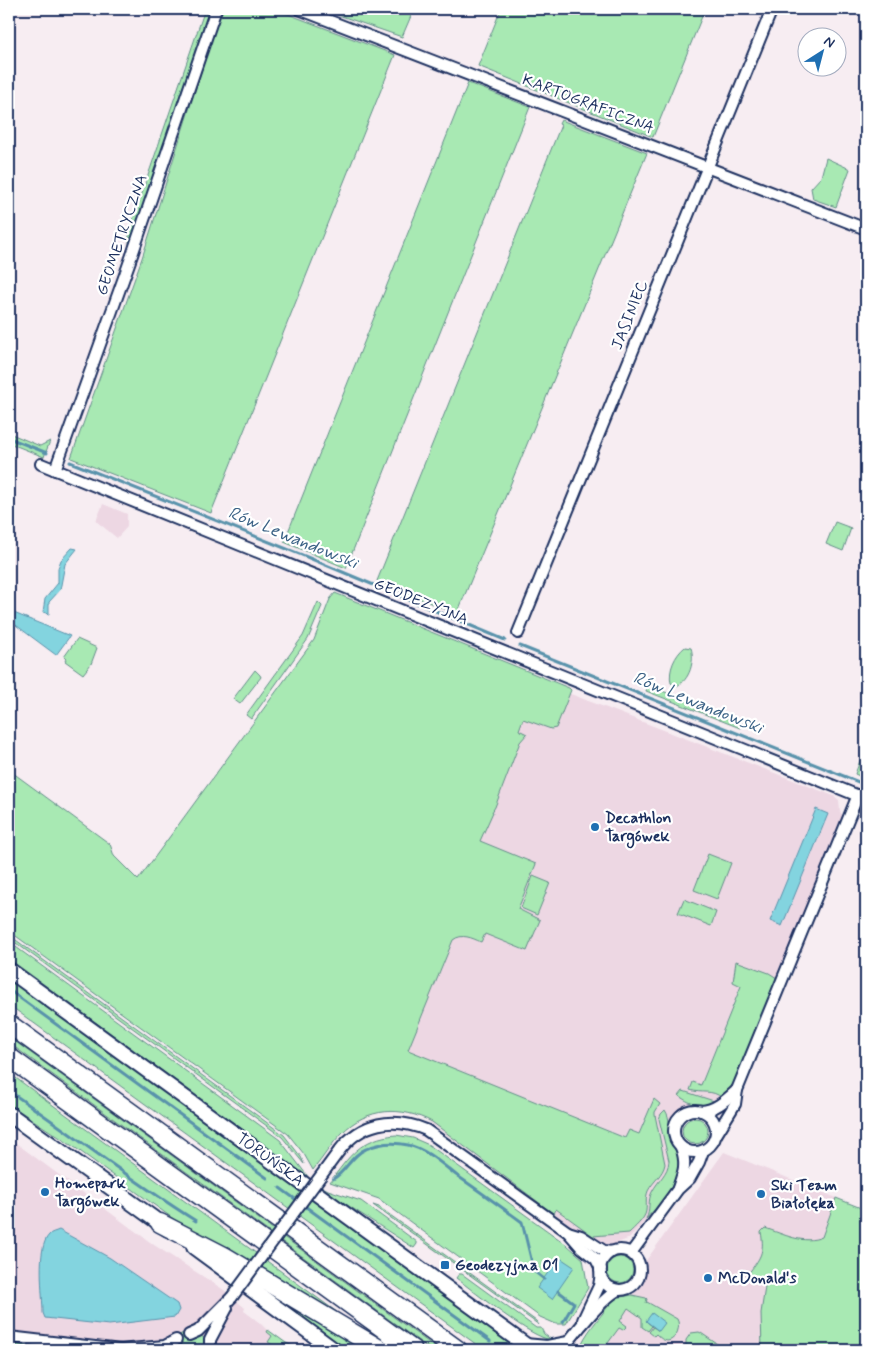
<svg xmlns="http://www.w3.org/2000/svg" width="875" height="1359" viewBox="0 0 875 1359" font-family="Mynerve,sans-serif">
<style>
.built{fill:#edd7e3}
.green{fill:#a8e9b3;stroke:#628c88}
.water{fill:#83d4df;stroke:#5992ab}
.lines{fill:none;stroke-linecap:round;stroke-linejoin:round}
.stream{stroke:#5992ab;stroke-width:3}
.street-casing{stroke:#1b2f5e;stroke-width:14}
.secondary-casing{stroke:#1b2f5e;stroke-width:18}
.highway-casing{stroke:#1b2f5e;stroke-width:21}
.street{stroke:#fff;stroke-width:10}
.secondary{stroke:#fff;stroke-width:14}
.highway{stroke:#fff;stroke-width:18}
.street-bridge-casing{stroke:#1b2f5e;stroke-width:14;stroke-linecap:butt}
.street-bridge{stroke:#fff;stroke-width:10}
.poi-dot{fill:#1f6fb2;stroke:#fff;stroke-width:2}
.labels{text-anchor:middle;dominant-baseline:central;stroke-width:4.5;stroke-linejoin:round;paint-order:stroke}
.street-label{font-size:16px;fill:#1b2f5e;stroke:#fff}
.poi-label{font-size:16px;font-weight:bold;fill:#1b2f5e;stroke:#fff;text-anchor:start}
.water-label{font-size:18px;font-style:italic;fill:#3a6185;stroke:#fff}
</style>
<rect width="100%" height="100%" fill="#f7edf2"/>
<filter id="ink" filterUnits="userSpaceOnUse"><feTurbulence type="fractalNoise" baseFrequency=".02" numOctaves="2"/><feDisplacementMap in="SourceGraphic" scale="10" xChannelSelector="R" yChannelSelector="G"/><feConvolveMatrix kernelMatrix="1 2 1 2 8 2 1 2 1" color-interpolation-filters="sRGB"/></filter>
<g filter="url(#ink)">
<!-- built -->
<g class="built">
<path d="M103,504L127,514V527L117,538L96,521Z"/>
<path d="M506,669L834,796L839,800L840,812L843,816L734,1083L717,1102L701,1106L692,1104L681,1108L676,1113L670,1121L669,1133L671,1142L677,1150L679,1164L673,1186L664,1199L630,1238L613,1245H605L598,1242L572,1226L425,1119L400,1111L376,1113L355,1122L343,1131Z"/>
<path d="M9,1138L154,1245L224,1290L245,1308L244,1311L260,1323L274,1337L298,1350H9Z"/>
<path d="M724,1152L866,1210L834,1350H579L584,1338L604,1313L609,1305L607,1304L615,1298L632,1295L639,1288L646,1274L645,1262Z"/>
</g>
<!-- green -->
<g class="green">
<path d="M205,9H210L129,246V231Z"/>
<path d="M221,9H275L395,55L211,513L71,458L142,258Z"/>
<path d="M321,9H414L402,37Z"/>
<path d="M501,9H705L653,137L478,66Z"/>
<path d="M468,83L530,107L346,568L284,542Z"/>
<path d="M561,120L647,153L457,614L377,581L561,125L559,124Z"/>
<path d="M826,158L850,169L836,207L813,199L811,188L821,177Z"/>
<path d="M9,433L40,446L50,441L44,457L9,443Z"/>
<path d="M835,522L851,528L843,551L826,544Z"/>
<path d="M335,593L569,688L571,690L556,728L551,729L523,719L519,730L527,734L520,742L495,807L492,812H493L480,841L536,864L518,909L540,920L527,951L485,934L481,942C472,938 462,933 453,940L408,1050L625,1138L629,1130L639,1134L654,1099L660,1104L655,1112V1115L665,1164C663,1175 653,1181 648,1191C645,1199 647,1203 646,1211C645,1219 634,1228 629,1233L593,1236L556,1209L554,1214L432,1122C402,1106 367,1107 342,1133C331,1144 323,1158 313,1170L304,1154L288,1134L9,931V770L110,844L114,856L138,880L314,640L330,599Z"/>
<path d="M318,602L322,606L308,639L251,719L246,715L303,636Z"/>
<path d="M77,639L97,648L91,664L83,674L65,661L66,659L64,657Z"/>
<path d="M685,647L691,648C695,660 690,681 676,686L671,683C668,670 675,655 685,647Z"/>
<path d="M255,670L260,675L261,677L240,704L233,699Z"/>
<path d="M648,685L742,724L740,728L646,691Z"/>
<path d="M866,745V779L855,774Z"/>
<path d="M708,854L731,863L717,899L694,890Z"/>
<path d="M533,876L550,883L537,915L521,908Z"/>
<path d="M684,899L716,912L711,926L678,913Z"/>
<path d="M9,935L284,1135L301,1157L304,1164L282,1137L9,938Z"/>
<path d="M9,942L280,1140L309,1178L9,959Z"/>
<path d="M736,961L769,973L777,978L734,1083L722,1098C713,1089 701,1094 690,1090L693,1082L701,1085L741,986L733,982Z"/>
<path d="M9,979L518,1350H484L9,1005Z"/>
<path d="M9,1037L439,1350H431L9,1043Z"/>
<path d="M9,1073L356,1326L175,1220L77,1149L9,1104Z"/>
<path d="M683,1091L717,1102C702,1107 693,1106 679,1096Z"/>
<path d="M665,1110C671,1119 668,1127 670,1137C672,1144 677,1150 679,1158C682,1183 661,1202 646,1219C651,1210 647,1201 652,1192C658,1180 668,1174 669,1161L659,1119L661,1114Z"/>
<circle cx="695" cy="1131" r="13"/>
<path d="M396,1135L413,1138L429,1145L567,1245L583,1259L588,1288L566,1324H556L540,1317L379,1199L330,1182C349,1156 361,1138 396,1135Z"/>
<path d="M319,1185L328,1190L361,1201L417,1242V1244L414,1248L338,1199Z"/>
<path d="M836,1198L866,1210V1350H762L761,1313L765,1287L748,1274C760,1258 765,1253 761,1232L765,1228C783,1234 804,1245 822,1237Z"/>
<path d="M373,1205L379,1207L536,1321L539,1325Z"/>
<circle cx="620" cy="1270" r="13"/>
<path d="M459,1274H462L536,1328H541L544,1334L552,1340C532,1339 475,1292 456,1278Z"/>
<path d="M257,1281L371,1350H344L254,1285Z"/>
<path d="M632,1295L646,1298L647,1299L646,1303L647,1302L677,1319C681,1326 677,1339 668,1341C663,1341 659,1337 656,1334L654,1336L649,1332L653,1327L659,1331L646,1321L652,1326L648,1331L642,1327V1318L628,1308L620,1321L627,1326L623,1330L619,1328L605,1347L608,1350H579C585,1333 599,1319 609,1305L607,1304L615,1298Z"/>
<path d="M268,1330L286,1343L301,1350H280L268,1342L272,1336L267,1332Z"/>
<path d="M185,1332C199,1334 207,1336 213,1350H166L172,1339Z"/>
<path d="M699,1332L701,1333L726,1350H694L690,1347L686,1350V1340L691,1333Z"/>
<path d="M9,1343L61,1350H9Z"/>
</g>
<!-- water -->
<g class="water">
<path d="M72,548L77,549L65,564L60,590L49,602V614L43,612L45,599L58,583V568L61,560Z"/>
<path d="M9,611L70,636L56,655L9,620Z"/>
<path d="M816,809L828,814L782,926L770,921Z"/>
<path d="M59,1230L110,1258L177,1304L179,1310L175,1317L109,1325L45,1318L43,1313C43,1295 36,1248 49,1235C51,1232 55,1232 59,1230Z"/>
<path d="M559,1257L574,1267L552,1299L537,1288Z"/>
<path d="M652,1313L665,1323L659,1331L646,1321Z"/>
</g>
<g class="lines">
<!-- stream -->
<g class="stream">
<path d="M9,438L47,453"/>
<path d="M70,462L302,555L505,640"/>
<path d="M520,646L866,785"/>
<path d="M9,990L267,1178"/>
<path d="M9,1091C72,1134 132,1181 196,1221"/>
<path d="M333,1179C346,1172 351,1155 366,1149C379,1143 394,1142 408,1145C426,1149 442,1164 456,1175C478,1190 500,1206 522,1222L534,1271L544,1279"/>
<path d="M280,1188L490,1341"/>
<path d="M558,1291L574,1303L563,1322"/>
</g>
<!-- street casing -->
<g class="street-casing">
<g id="street">
<path d="M299,9L866,229"/>
<path d="M41,464L866,799"/>
<path d="M55,470L132,255L216,9"/>
<path d="M518,633L772,9"/>
<circle cx="695" cy="1131" r="21"/>
<path d="M701,1111C716,1110 726,1100 737,1090"/>
<path d="M716,1135L735,1104L737,1090L858,795"/>
<path d="M339,1151C361,1122 393,1116 426,1130L568,1232L581,1247L596,1259L601,1269"/>
<path d="M678,1188C684,1171 687,1164 681,1147"/>
<path d="M568,1232L581,1236L604,1251L612,1252"/>
<circle cx="620" cy="1270" r="20"/>
<path d="M631,1253L678,1189L690,1178L699,1162L703,1151"/>
<path d="M583,1320L599,1286L601,1273"/>
<path d="M189,1335L198,1331L232,1297"/>
<path d="M9,1337L121,1350"/>
<path d="M525,1344L547,1346L568,1342C578,1329 604,1297 618,1290"/>
<path d="M118,1350L165,1346L176,1340"/>
<path d="M210,1350V1340L227,1308"/>
</g>
</g>
<!-- secondary casing -->
<g class="secondary-casing">
<g id="secondary">
<path d="M9,970L532,1350"/>
<path d="M9,1114L168,1229"/>
<path d="M194,1247L334,1350"/>
</g>
</g>
<!-- highway casing -->
<g class="highway-casing">
<g id="highway">
<path d="M9,1024L458,1350"/>
<path d="M9,1057L413,1350"/>
<path d="M160,1223L224,1256L381,1350"/>
</g>
</g>
<!-- street -->
<use href="#street" class="street"/>
<!-- secondary -->
<use href="#secondary" class="secondary"/>
<!-- highway -->
<use href="#highway" class="highway"/>
<!-- street-bridge casing -->
<g class="street-bridge-casing">
<path id="street-bridge" d="M232,1297L339,1151"/>
</g>
<!-- street-bridge -->
<use href="#street-bridge" class="street-bridge"/>
</g>
</g>
<!-- markers -->
<g class="poi-dot">
<circle cx="595" cy="827" r="5"/>
<circle cx="45" cy="1192" r="5"/>
<circle cx="761" cy="1194" r="5"/>
<rect x="440" y="1260" width="10" height="10" rx="2.5"/>
<circle cx="708" cy="1278" r="5"/>
</g>
<g class="labels">
<!-- street labels -->
<g class="street-label">
<text transform="translate(588 104) rotate(21)">KARTOGRAFICZNA</text>
<text transform="translate(122 235) rotate(-71)">GEOMETRYCZNA</text>
<text transform="translate(630 315) rotate(-68)">JASINIEC</text>
<text transform="translate(421 602) rotate(22)">GEODEZYJNA</text>
<text transform="translate(270 1160) rotate(36)">TORUŃSKA</text>
</g>
<!-- poi labels -->
<g class="poi-label">
<text x="605" y="818">Decathlon<tspan x="605" dy="18">Targówek</tspan></text>
<text x="55" y="1183">Homepark<tspan x="55" dy="18">Targówek</tspan></text>
<text x="771" y="1185">Ski Team<tspan x="771" dy="18">Białołęka</tspan></text>
<text x="455" y="1265">Geodezyjna 01</text>
<text x="718" y="1278">McDonald's</text>
</g>
<!-- water labels -->
<g class="water-label">
<text transform="translate(293 538) rotate(22)">Rów Lewandowski</text>
<text transform="translate(698 703) rotate(22)">Rów Lewandowski</text>
</g>
</g>
<!-- margin -->
<rect width="875" height="1359" fill="none" stroke="#fff" stroke-width="30"/>
<rect x="15" y="15" width="845" height="1329" fill="none" stroke="#1b2f5e" stroke-width="2" filter="url(#ink)"/>
<!-- north arrow -->
<g transform="translate(822 52) rotate(36)"><circle r="24" fill="#ffffff" stroke="#a4acbf"/>
<path d="M0-4L9 19L0 12L-9 19Z" fill="#1f6fb2"/>
<text y="-8" font-size="14" font-weight="bold" text-anchor="middle" fill="#1b2f5e">N</text>
</g>
</svg>
